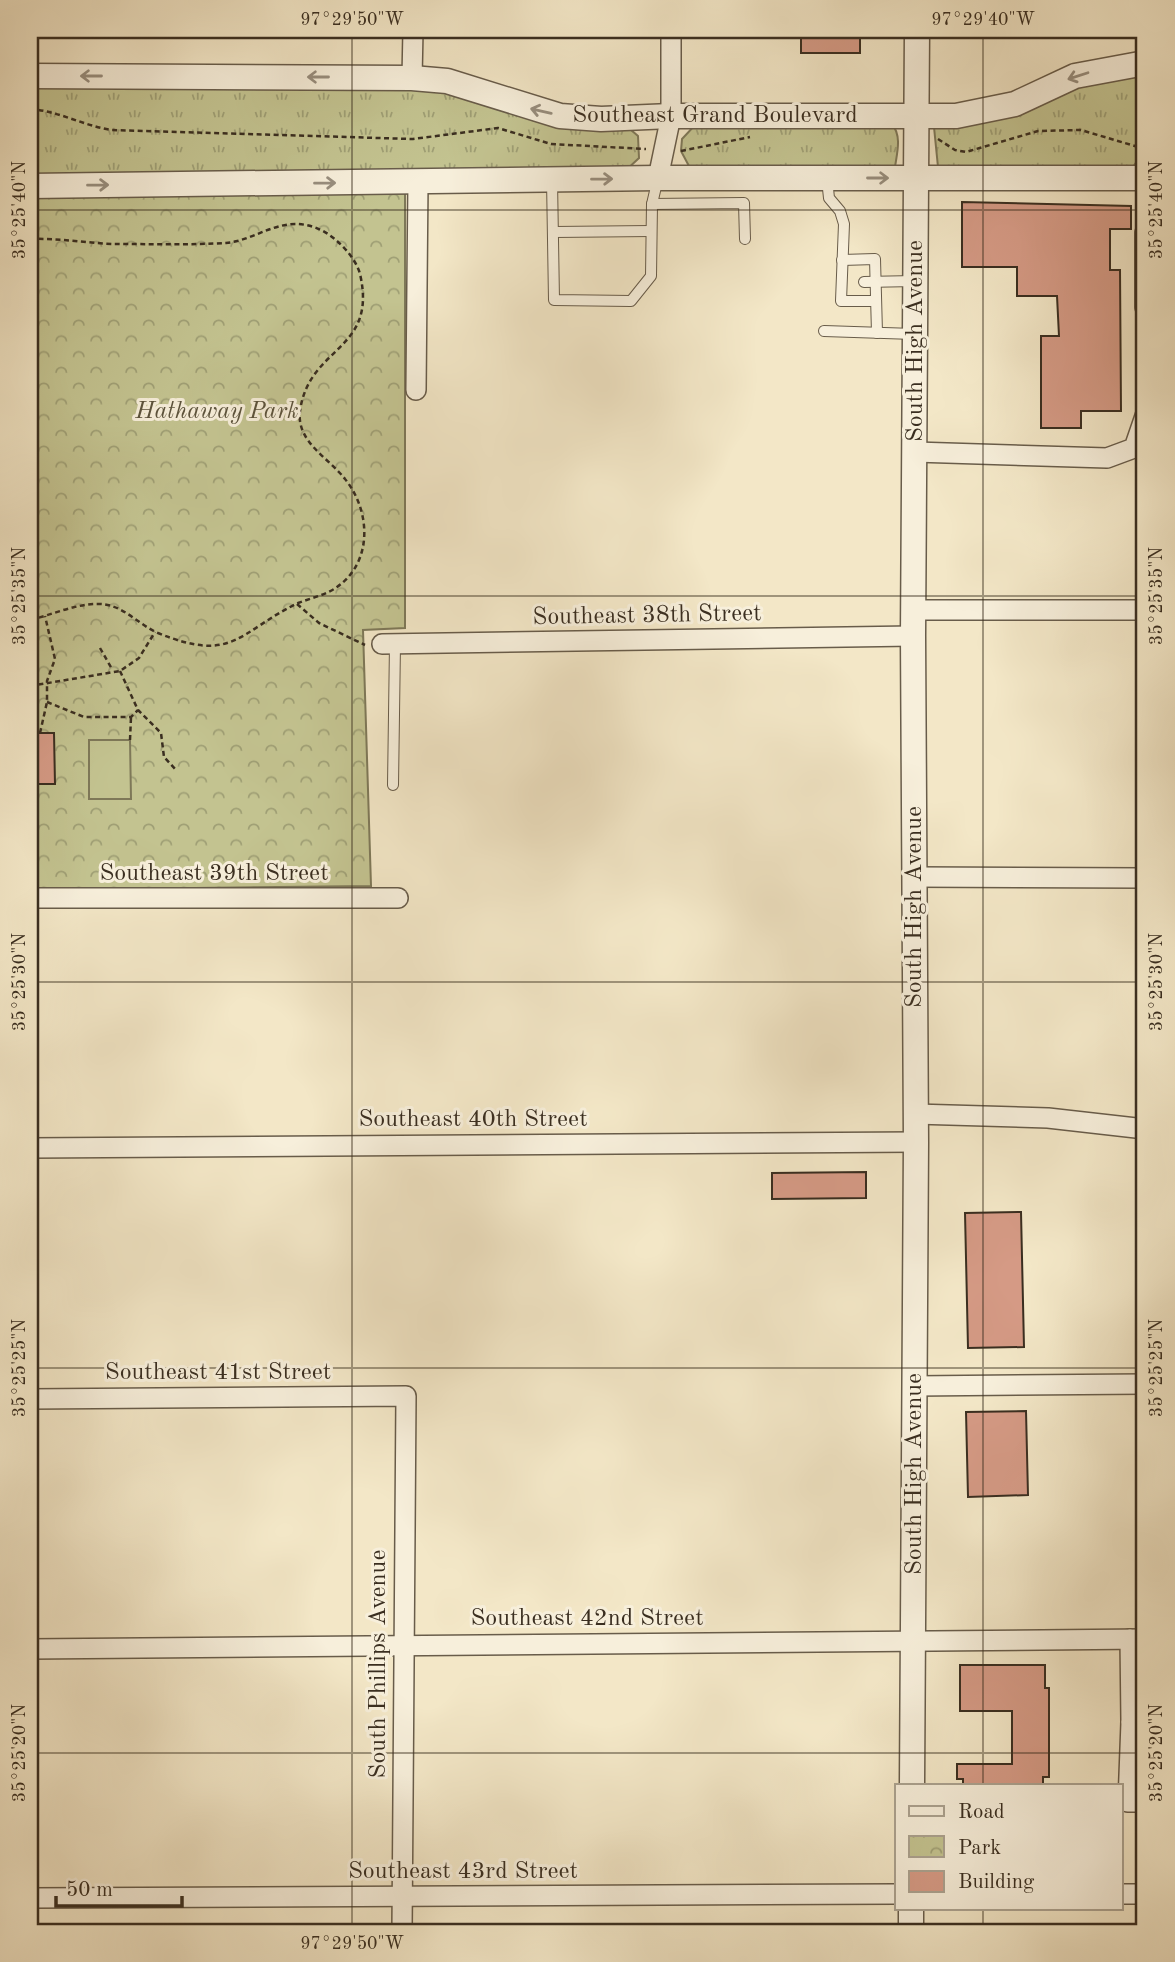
<svg xmlns="http://www.w3.org/2000/svg" width="1175" height="1962" viewBox="0 0 1175 1962" font-family="'Old Standard TT',serif">
<style>
.grass{fill:url(#grass-tufts);stroke:#7e7858;stroke-width:2}
.park{fill:url(#park-crowns);stroke:#7e7858;stroke-width:2}
.pitch{fill:#c3c390;stroke:#7e7858;stroke-width:2}
.building{fill:#d59a85;stroke:#3a2e20;stroke-width:2}
.lines{fill:none;stroke-linecap:round;stroke-linejoin:round}
.service-casing{stroke:#685c4a;stroke-width:12}
.minor-casing{stroke:#685c4a;stroke-width:22}
.tertiary-casing{stroke:#685c4a;stroke-width:27}
.path{stroke:#3a2e20;stroke-width:2.5;stroke-dasharray:5 3.5;stroke-linecap:butt}
.service{stroke:#f7efdb;stroke-width:10}
.minor{stroke:#f7efdb;stroke-width:19}
.tertiary{stroke:#f7efdb;stroke-width:24}
.oneway{stroke:#988e7e}
.ticks{fill:none;stroke:#3a2e20;stroke-width:2;stroke-opacity:0.45}
.labels{text-anchor:middle;dominant-baseline:central;stroke-width:6;stroke-linejoin:round;paint-order:stroke}
.street-label{font-size:24px;fill:#3a2e20;stroke:#f7efdb}
.park-label{font-size:24px;font-style:italic;fill:#5c533c;stroke:#f7efdb}
.neatline{fill:none;stroke:#3a2e20;stroke-width:2.5}
.ticks-label{font-size:18px;text-anchor:middle;fill:#3a2e20}
</style>
<defs>
<pattern id="grass-tufts" width="24" height="20" patternUnits="userSpaceOnUse" patternTransform="scale(1.75)"><rect width="24" height="20" fill="#c3c390"/><path d="M3 7l-1-3M5 7V3M7 7l1-3M15 17l-1-3M17 17v-4M19 17l1-3" fill="none" stroke="#9f9f75"/></pattern>
<pattern id="park-crowns" width="20" height="18" patternUnits="userSpaceOnUse" patternTransform="scale(1.75)"><rect width="20" height="18" fill="#c3c390"/><path d="M2 6a3 3 0 1 1 6 0M12 15a3 3 0 1 1 6 0" fill="none" stroke="#9f9f75"/></pattern>
</defs>
<rect width="100%" height="100%" fill="#f3e7c7"/>
<filter id="stains"><feTurbulence type="fractalNoise" baseFrequency=".00286" numOctaves="4"/><feColorMatrix values="0 0 0 0 .2 0 0 0 0 .09 0 0 0 0 .02 0 0 0 .5 -.17"/></filter>
<radialGradient id="worn" r=".72"><stop offset=".6" stop-color="#630" stop-opacity="0"/><stop offset="1" stop-color="#630" stop-opacity=".3"/></radialGradient>
<!-- grass -->
<g class="grass">
<path d="M1145,75V149L1133,167H938L934,127L1078,81Z"/>
<path d="M30,85L436,88L464,93L535,121L631,130L638,136L639,158L624,172L30,177Z"/>
<path d="M696,124H892C902,136 897,153 895,167L690,168L681,151L682,139Z"/>
</g>
<!-- park -->
<path class="park" d="M405,193V628L363,630L371,886L30,890V195Z"/>
<!-- pitch -->
<path class="pitch" d="M89,740H130L131,799H89Z"/>
<!-- building -->
<g class="building">
<rect x="801" y="30" width="59" height="23"/>
<path d="M962,202L1131,206V229H1110V270H1120L1121,411H1081V428H1041V336H1059L1057,296H1017V267H962Z"/>
<path d="M30,733H54L55,784H30Z"/>
<path d="M866,1172V1198L772,1199V1173Z"/>
<path d="M1021,1212L1024,1347L968,1348L965,1213Z"/>
<path d="M1026,1411L1028,1495L968,1497L966,1412Z"/>
<path d="M960,1665H1045V1688H1049V1777H1043V1785H963V1779H957V1764H1012V1711H960Z"/>
</g>
<g class="lines">
<!-- service casing -->
<g class="service-casing">
<g id="service">
<path d="M827,179L829,198L840,211L844,224L841,301H875"/>
<path d="M552,180L554,300L631,301L651,276L652,204L658,178"/>
<path d="M652,204L744,203L745,239"/>
<path d="M554,232L651,231"/>
<path d="M842,260L875,259L877,333"/>
<path d="M864,282L915,281"/>
<path d="M824,331L914,334"/>
<path d="M393,785L395,644"/>
</g>
</g>
<!-- minor casing -->
<g class="minor-casing">
<g id="minor">
<path d="M412,78L413,30"/>
<path d="M658,178L671,116V30"/>
<path d="M1145,233V307"/>
<path d="M416,390L418,182"/>
<path d="M915,452L1107,458L1134,448L1145,416"/>
<path d="M914,610H1145"/>
<path d="M382,644L913,636"/>
<path d="M915,877L1145,878"/>
<path d="M30,898H398"/>
<path d="M915,1114L1048,1118L1145,1129"/>
<path d="M30,1148L916,1142"/>
<path d="M915,1386L1145,1384"/>
<path d="M30,1399L406,1396L402,1932"/>
<path d="M1130,1639L1131,1722"/>
<path d="M30,1649L1145,1639"/>
<path d="M1145,1722H1131L1128,1802H1145"/>
<path d="M1121,1894H1145"/>
<path d="M30,1898L897,1894"/>
</g>
</g>
<!-- tertiary casing -->
<g class="tertiary-casing">
<g id="tertiary">
<path d="M30,76L412,78L447,81L560,116L601,119L671,116H956L1015,104L1075,76L1145,63"/>
<path d="M30,186L658,178H1145"/>
<path d="M912,1785L916,1142L913,636L917,30"/>
<path d="M911,1932V1908"/>
</g>
</g>
<!-- path -->
<g class="path">
<path d="M30,109C59,111 84,126 112,130L413,139L498,128L551,144L646,149"/>
<path d="M938,139L955,150L966,152L1038,131L1081,130L1145,149"/>
<path d="M681,151L750,137"/>
<path d="M30,239C58,238 86,243 114,244C147,244 193,245 226,243C259,240 284,211 323,231C338,239 356,258 360,274C378,352 309,345 300,411C296,442 329,458 345,479C371,511 373,562 337,587C326,595 311,598 298,603C238,632 234,664 158,633C137,624 122,603 97,604C75,604 51,615 30,620"/>
<path d="M297,604L319,623L365,645"/>
<path d="M100,648L112,669"/>
<path d="M120,671L138,710L161,733L164,757L177,771"/>
<path d="M30,686L120,671L139,658L155,632"/>
<path d="M47,702L84,717H131L138,710"/>
<path d="M40,733L47,702V681L55,659L45,616"/>
<path d="M130,740L131,717"/>
</g>
<!-- service -->
<use href="#service" class="service"/>
<!-- minor -->
<use href="#minor" class="minor"/>
<!-- tertiary -->
<use href="#tertiary" class="tertiary"/>
</g>
<!-- one-way arrows -->
<defs><path id="oneway-shaft" d="M-6 0H5M1.5-3L5.5 0L1.5 3" fill="none" stroke-width="1.6" stroke-linecap="round" stroke-linejoin="round" transform="scale(1.75)"/></defs>
<g class="oneway">
<use href="#oneway-shaft" transform="translate(91 76) rotate(-180)"/>
<use href="#oneway-shaft" transform="translate(1078 76) rotate(162)"/>
<use href="#oneway-shaft" transform="translate(318 77) rotate(-180)"/>
<use href="#oneway-shaft" transform="translate(541 111) rotate(-167)"/>
<use href="#oneway-shaft" transform="translate(878 178)"/>
<use href="#oneway-shaft" transform="translate(602 179) rotate(-1)"/>
<use href="#oneway-shaft" transform="translate(325 183) rotate(-1)"/>
<use href="#oneway-shaft" transform="translate(98 185) rotate(-1)"/>
</g>
<!-- ticks -->
<path class="ticks" d="M352,30V1932M983,30V1785M30,210H1145M30,596H1145M30,982H1145M30,1368H1145M30,1753H1145M983,1908V1932"/>
<g class="labels">
<!-- street labels -->
<g class="street-label">
<text x="715" y="116">Southeast Grand Boulevard</text>
<text transform="translate(916 341) rotate(-90)">South High Avenue</text>
<text transform="translate(647 616) rotate(-1)">Southeast 38th Street</text>
<text x="214" y="874">Southeast 39th Street</text>
<text transform="translate(915 907) rotate(-90)">South High Avenue</text>
<text x="473" y="1120">Southeast 40th Street</text>
<text x="218" y="1373">Southeast 41st Street</text>
<text transform="translate(915 1474) rotate(-90)">South High Avenue</text>
<text x="587" y="1619">Southeast 42nd Street</text>
<text transform="translate(379 1664) rotate(-90)">South Phillips Avenue</text>
<text x="463" y="1872">Southeast 43rd Street</text>
</g>
<!-- park labels -->
<g class="park-label">
<text x="217" y="412">Hathaway Park</text>
</g>
</g>
<!-- margin -->
<rect width="1175" height="1962" fill="none" stroke="#f3e7c7" stroke-width="77"/>
<!-- legend -->
<rect x="895" y="1784" width="228" height="126" fill="#f7efdb" stroke="#aba290" stroke-width="2"/>
<rect x="909" y="1806" width="35" height="10" fill="#f7efdb" stroke="#aba290" stroke-width="2"/>
<text x="958" y="1818" font-size="21" fill="#3a2e20">Road</text>
<rect x="909" y="1836" width="35" height="21" fill="url(#park-crowns)" stroke="#aba290" stroke-width="2"/>
<text x="958" y="1854" font-size="21" fill="#3a2e20">Park</text>
<rect x="909" y="1871" width="35" height="21" fill="#d59a85" stroke="#aba290" stroke-width="2"/>
<text x="958" y="1888" font-size="21" fill="#3a2e20">Building</text>
<!-- scale -->
<path d="M56 1896v10h126v-10" fill="none" stroke="#3a2e20" stroke-width="3.5"/>
<text x="66" y="1896" font-size="21" fill="#3a2e20" stroke="#f7efdb" stroke-width="5" paint-order="stroke">50 m</text>
<rect x="38" y="38" width="1098" height="1886" class="neatline"/>
<g class="ticks-label">
<text x="352" y="25">97°29'50"W</text>
<text x="983" y="25">97°29'40"W</text>
<text transform="translate(19 210) rotate(-90)" y="6">35°25'40"N</text>
<text transform="translate(1156 210) rotate(-90)" y="6">35°25'40"N</text>
<text transform="translate(19 596) rotate(-90)" y="6">35°25'35"N</text>
<text transform="translate(1156 596) rotate(-90)" y="6">35°25'35"N</text>
<text transform="translate(19 982) rotate(-90)" y="6">35°25'30"N</text>
<text transform="translate(1156 982) rotate(-90)" y="6">35°25'30"N</text>
<text transform="translate(19 1368) rotate(-90)" y="6">35°25'25"N</text>
<text transform="translate(1156 1368) rotate(-90)" y="6">35°25'25"N</text>
<text transform="translate(19 1753) rotate(-90)" y="6">35°25'20"N</text>
<text transform="translate(1156 1753) rotate(-90)" y="6">35°25'20"N</text>
<text x="352" y="1949">97°29'50"W</text>
</g>
<rect width="100%" height="100%" filter="url(#stains)"/>
<rect width="100%" height="100%" fill="url(#worn)"/>
</svg>
